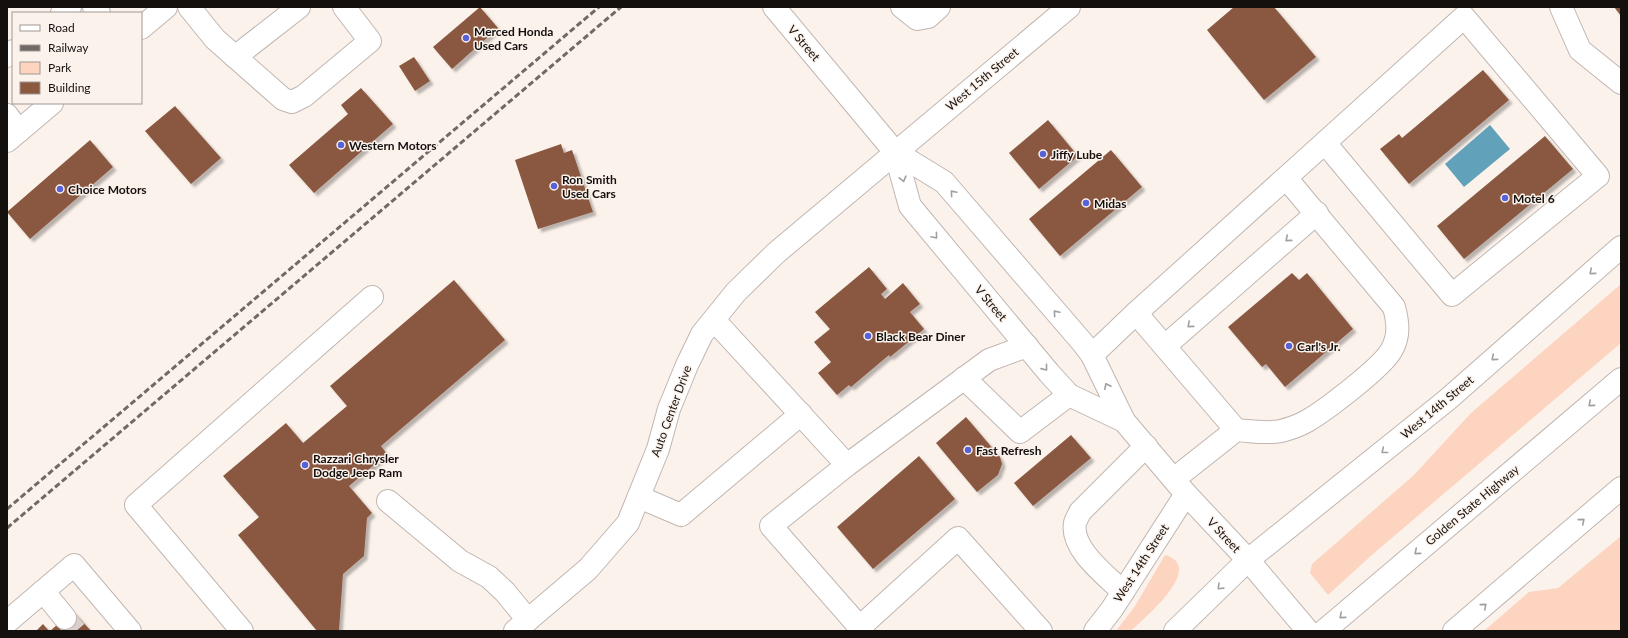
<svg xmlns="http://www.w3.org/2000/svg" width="1628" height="638" viewBox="0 0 1628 638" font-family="Lato,sans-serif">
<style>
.green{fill:#fdd4bf}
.water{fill:#62a1ba}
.building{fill:#8a5940;filter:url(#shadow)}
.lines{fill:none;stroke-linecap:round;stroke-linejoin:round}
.minor-tunnel{stroke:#d9d0cb;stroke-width:22;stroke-dasharray:22 11;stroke-linecap:butt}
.minor-casing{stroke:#c0b6b1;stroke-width:24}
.major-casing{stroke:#c0b6b1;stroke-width:24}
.highway-casing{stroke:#c0b6b1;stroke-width:24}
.minor{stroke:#fff;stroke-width:22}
.major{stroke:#fff;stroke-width:22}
.highway{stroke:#fff;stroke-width:22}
.rail{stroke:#706a67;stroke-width:3;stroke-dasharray:6 3;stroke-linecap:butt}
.oneway{stroke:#a19f9f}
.poi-dot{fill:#5761d8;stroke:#fcf2ec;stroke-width:1.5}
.labels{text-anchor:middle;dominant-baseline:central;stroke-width:3;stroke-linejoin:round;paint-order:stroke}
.poi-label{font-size:12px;font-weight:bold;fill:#13100e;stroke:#fcf2ec;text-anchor:start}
.street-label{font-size:12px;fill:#13100e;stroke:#fcf2ec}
</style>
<defs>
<filter id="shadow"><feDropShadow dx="3.5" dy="3.5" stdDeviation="1" flood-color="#0004"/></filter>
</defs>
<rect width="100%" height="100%" fill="#fcf2ec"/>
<!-- green -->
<g class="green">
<path d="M1621,284V343L1373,554L1328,595L1310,573L1312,564L1414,475L1471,413Z"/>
<path d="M1621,536V631H1484L1529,592L1558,588Z"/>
<path d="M1165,555C1207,567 1143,619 1131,631H1116L1135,606Z"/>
</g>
<!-- water -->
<path class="water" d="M1490,125L1510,149L1464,187L1445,164Z"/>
<!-- building -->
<g class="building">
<path d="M480,7L498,28L452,69L433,47Z"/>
<path d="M1234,7H1274L1316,57L1264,100L1207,30Z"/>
<path d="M1614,7H1621V16Z"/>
<path d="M414,57L430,81L415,91L399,66Z"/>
<path d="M1483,70L1509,100L1409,184L1380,149L1399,134L1402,138Z"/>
<path d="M361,88L393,124L314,193L289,165L348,114L341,105Z"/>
<path d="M175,106L221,158L191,184L145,131Z"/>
<path d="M1048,120L1078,156L1039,189L1009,153Z"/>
<path d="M1545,136L1573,169L1464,259L1437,226Z"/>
<path d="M90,140L113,167L30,239L7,212Z"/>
<path d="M561,144L564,153L572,150L593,212L538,229L515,160Z"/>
<path d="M1111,150L1142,187L1060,256L1029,219Z"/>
<path d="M869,267L887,289L881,294L885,299L903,283L920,304L910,312L924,329L890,357L889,355L851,387L849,385L837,395L818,373L831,362L814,342L830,329L815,312Z"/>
<path d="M1292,273L1299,280L1307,273L1353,329L1285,387L1266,364L1262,367L1228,327Z"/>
<path d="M454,280L505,340L381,446L387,454L349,486L372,513L367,518L364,556L343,574L339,631H317L238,535L259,517L223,476L286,423L303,443L347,406L330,386Z"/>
<path d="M966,417L1000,457L1002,464L998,475L977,492L936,443Z"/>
<path d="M1071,435L1091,458L1033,506L1014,483Z"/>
<path d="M919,456L955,499L873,569L837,527Z"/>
<path d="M73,611L91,631H50L65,618Z"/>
<path d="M43,624L49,631H36Z"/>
</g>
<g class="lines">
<!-- minor-tunnel -->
<path class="minor-tunnel" d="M65,618L76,631"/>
<!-- minor casing -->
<g class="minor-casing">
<g id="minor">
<path d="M94,7L99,13"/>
<path d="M189,7L215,39L283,99L292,102L304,96L370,41L344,7"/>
<path d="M902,7L917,19L928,17L939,7"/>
<path d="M1561,7L1580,50L1621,83"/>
<path d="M62,13L70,7"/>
<path d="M7,56L13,51"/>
<path d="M235,57L299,7"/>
<path d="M7,115L19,131"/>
<path d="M1136,313L1236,430L1174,479"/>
<path d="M714,320L847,465L989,360L1027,346"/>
<path d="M1165,346L1317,213"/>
<path d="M1092,355L1136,313L1464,17L1598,176L1452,295L1325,143"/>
<path d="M964,378L1020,432L1069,395"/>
<path d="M1236,430C1251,431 1267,434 1281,431C1289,429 1300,425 1307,421C1326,410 1381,368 1391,351C1400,336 1398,322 1394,307L1286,178"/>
<path d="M847,465L771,526L863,631"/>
<path d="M639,497L681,515L801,414"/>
<path d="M388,501L460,561L489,577L505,592L528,620"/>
<path d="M43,591L65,618"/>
<path d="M1123,592C1107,576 1070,549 1075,523C1076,519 1079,515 1080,512L1146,446"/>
<path d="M7,622L74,565L130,631"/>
<path d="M860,627L958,538L1041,631"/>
<path d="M242,631L136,505L372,297"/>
<path d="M515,631L588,569L628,523L658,449L669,409L687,365L702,334L736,292L776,253L1069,7"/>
<path d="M1095,631L1112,609L1186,494"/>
</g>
</g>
<!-- major casing -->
<g class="major-casing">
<g id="major">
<path d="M774,7L895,152L944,182L1082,342L1092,355L1124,421L1186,494L1248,560L1308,631"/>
<path d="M141,28L166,7"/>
<path d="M7,141L52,103"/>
<path d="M895,152L910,206L1049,373L1069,395L1124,421"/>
<path d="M1248,560L1447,400L1621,247"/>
</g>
</g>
<!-- highway casing -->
<g class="highway-casing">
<g id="highway">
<path d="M1175,631L1248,560"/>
<path d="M1324,631L1621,379"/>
<path d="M1454,631L1621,488"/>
</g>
</g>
<!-- minor -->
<use href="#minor" class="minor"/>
<!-- major -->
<use href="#major" class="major"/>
<!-- highway -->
<use href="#highway" class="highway"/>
<!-- rail -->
<g class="rail">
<path d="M7,509L599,7"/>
<path d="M7,528L621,7"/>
</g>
</g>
<!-- one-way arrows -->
<defs><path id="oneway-chevron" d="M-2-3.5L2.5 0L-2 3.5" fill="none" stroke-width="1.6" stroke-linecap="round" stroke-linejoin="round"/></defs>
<g class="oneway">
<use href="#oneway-chevron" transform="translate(903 179) rotate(75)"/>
<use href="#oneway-chevron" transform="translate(953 193) rotate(-131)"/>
<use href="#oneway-chevron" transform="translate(935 236) rotate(50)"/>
<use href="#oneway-chevron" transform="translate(1288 239) rotate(139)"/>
<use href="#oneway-chevron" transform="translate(1592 272) rotate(139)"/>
<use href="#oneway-chevron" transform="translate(1056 313) rotate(-131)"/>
<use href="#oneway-chevron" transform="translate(1190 325) rotate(139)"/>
<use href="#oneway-chevron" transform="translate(1494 358) rotate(139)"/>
<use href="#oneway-chevron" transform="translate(1045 368) rotate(51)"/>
<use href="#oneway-chevron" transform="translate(1107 386) rotate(-116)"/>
<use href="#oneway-chevron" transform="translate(1591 404) rotate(140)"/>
<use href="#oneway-chevron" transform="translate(1384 451) rotate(141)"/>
<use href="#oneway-chevron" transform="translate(1582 521) rotate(-41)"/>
<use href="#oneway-chevron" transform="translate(1417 552) rotate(140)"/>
<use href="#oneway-chevron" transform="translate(1220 587) rotate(136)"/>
<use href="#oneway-chevron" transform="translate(1484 606) rotate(-41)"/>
<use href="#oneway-chevron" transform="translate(1342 616) rotate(139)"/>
</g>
<!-- markers -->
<g class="poi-dot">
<circle cx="466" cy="38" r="4"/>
<circle cx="341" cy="145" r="4"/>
<circle cx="1043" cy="154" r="4"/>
<circle cx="554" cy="186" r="4"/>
<circle cx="60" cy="189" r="4"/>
<circle cx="1505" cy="198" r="4"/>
<circle cx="1086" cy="203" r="4"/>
<circle cx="868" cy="336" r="4"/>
<circle cx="1289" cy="346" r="4"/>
<circle cx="968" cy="450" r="4"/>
<circle cx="305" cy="465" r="4"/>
</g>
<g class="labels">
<!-- poi labels -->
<g class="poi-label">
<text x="474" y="31">Merced Honda<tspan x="474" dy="14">Used Cars</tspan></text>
<text x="349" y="145">Western Motors</text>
<text x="1051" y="154">Jiffy Lube</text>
<text x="562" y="179">Ron Smith<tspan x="562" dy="14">Used Cars</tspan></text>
<text x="68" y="189">Choice Motors</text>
<text x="1513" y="198">Motel 6</text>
<text x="1094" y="203">Midas</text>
<text x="876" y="336">Black Bear Diner</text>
<text x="1297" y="346">Carl's Jr.</text>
<text x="976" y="450">Fast Refresh</text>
<text x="313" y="458">Razzari Chrysler<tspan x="313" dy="14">Dodge Jeep Ram</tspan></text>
</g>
<!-- street labels -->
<g class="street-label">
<text transform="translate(804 43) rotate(50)">V Street</text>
<text transform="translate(982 79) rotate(-40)">West 15th Street</text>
<text transform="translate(991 303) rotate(50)">V Street</text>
<text transform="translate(1437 407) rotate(-40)">West 14th Street</text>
<text transform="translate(671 411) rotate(-70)">Auto Center Drive</text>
<text transform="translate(1472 505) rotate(-40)">Golden State Highway</text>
<text transform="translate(1224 535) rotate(47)">V Street</text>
<text transform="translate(1141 563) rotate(-57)">West 14th Street</text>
</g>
</g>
<!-- border -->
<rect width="1628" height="638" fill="none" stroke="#13100e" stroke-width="16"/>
<!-- legend -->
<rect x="12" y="12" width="130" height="92" fill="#fcf2ec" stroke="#9f9893"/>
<rect x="20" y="25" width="20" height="6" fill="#ffffff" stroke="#9f9893"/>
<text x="48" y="32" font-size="12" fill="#13100e">Road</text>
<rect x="20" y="45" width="20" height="6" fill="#706a67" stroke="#9f9893"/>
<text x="48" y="52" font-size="12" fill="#13100e">Railway</text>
<rect x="20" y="62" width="20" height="12" fill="#fdd4bf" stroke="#9f9893"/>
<text x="48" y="72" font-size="12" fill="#13100e">Park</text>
<rect x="20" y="82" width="20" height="12" fill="#8a5940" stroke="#9f9893"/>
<text x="48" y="92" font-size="12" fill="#13100e">Building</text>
</svg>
